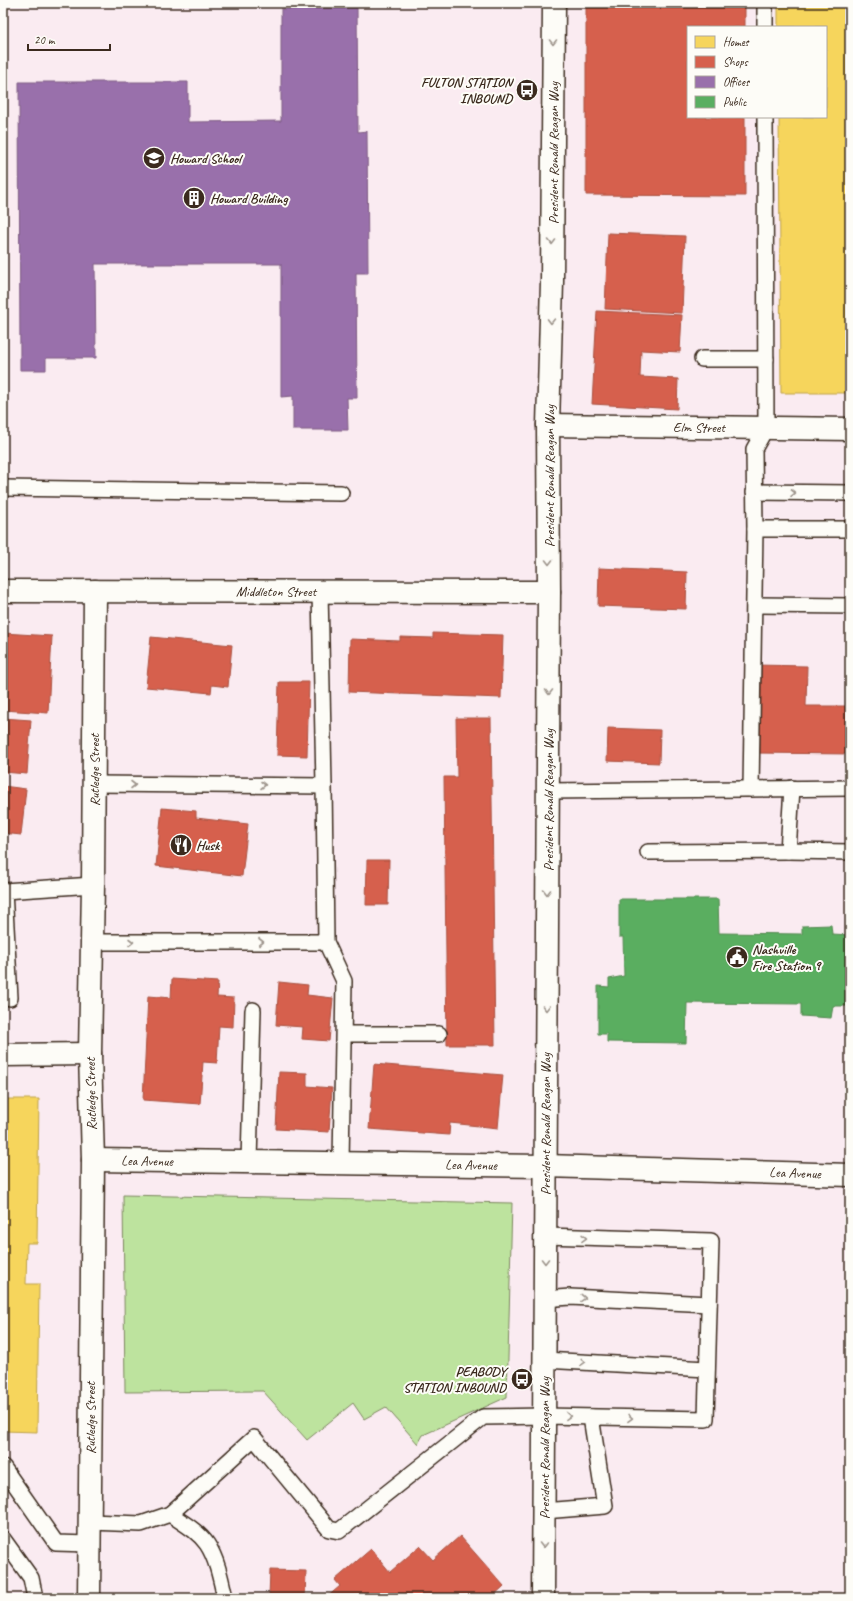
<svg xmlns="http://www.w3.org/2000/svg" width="853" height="1601" viewBox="0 0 853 1601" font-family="Caveat,sans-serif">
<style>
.built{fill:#faebf1;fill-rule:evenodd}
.green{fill:#bde39e;stroke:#7c865e}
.homes{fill:#f6d55c;stroke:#bea249}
.shops{fill:#d6604d;stroke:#a8503f}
.offices{fill:#9970ab;stroke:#7d5b81}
.public{fill:#5aae61;stroke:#51864d}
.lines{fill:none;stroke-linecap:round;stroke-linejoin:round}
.service-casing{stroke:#3b2a1e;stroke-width:18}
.minor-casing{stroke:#3b2a1e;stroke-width:25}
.tertiary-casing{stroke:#3b2a1e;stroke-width:25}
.service{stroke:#fdfcf7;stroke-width:15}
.minor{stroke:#fdfcf7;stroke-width:22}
.tertiary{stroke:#fdfcf7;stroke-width:22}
.oneway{stroke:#9c938a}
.labels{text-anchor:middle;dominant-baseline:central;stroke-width:4;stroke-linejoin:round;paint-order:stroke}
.poi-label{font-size:14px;font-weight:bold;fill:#3b2a1e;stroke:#fdfcf7;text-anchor:start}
.street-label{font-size:14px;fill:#3b2a1e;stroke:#fdfcf7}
</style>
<rect width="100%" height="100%" fill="#fdfcf7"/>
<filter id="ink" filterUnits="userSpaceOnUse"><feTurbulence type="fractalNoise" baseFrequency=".025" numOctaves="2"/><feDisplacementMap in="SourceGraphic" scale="8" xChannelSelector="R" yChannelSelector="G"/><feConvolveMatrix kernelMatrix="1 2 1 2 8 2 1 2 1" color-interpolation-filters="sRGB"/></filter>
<g filter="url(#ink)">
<!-- built -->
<path class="built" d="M3,3H850V1598H3ZM688,27H826V117H688Z"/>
<!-- green -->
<path class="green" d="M123,1195L512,1203L507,1397L423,1435L418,1444L386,1407L364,1419L353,1403L307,1440L263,1391L125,1392Z"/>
<!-- homes -->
<g class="homes">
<path d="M778,3H850V393H781L779,117H826V27H778Z"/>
<path d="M3,1099H39L37,1243H27L26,1284H39L37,1432L3,1431Z"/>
</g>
<!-- shops -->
<g class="shops">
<path d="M586,3H745V27H688V117H745V196L586,195Z"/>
<path d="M608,233L685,236L682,313L605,309Z"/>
<path d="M597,311L682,315L680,352L641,350L640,377L678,379L677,409L592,404Z"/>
<path d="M599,568L687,572L686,609L598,606Z"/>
<path d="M3,633L52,636L48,713L3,710Z"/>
<path d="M433,633L503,635L501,698L349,692L350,639L400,641V637L433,638Z"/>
<path d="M151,637L232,645L228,687L212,685L211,693L146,687Z"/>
<path d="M756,665L807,666L806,706H850V754L756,753Z"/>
<path d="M279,682H309L307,756L277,755Z"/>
<path d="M3,718L31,720L27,774L3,772Z"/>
<path d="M456,718H491L495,1045H447L444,777H457Z"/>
<path d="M608,728L660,730L659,763L607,761Z"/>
<path d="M3,786L26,789L21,835L3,833Z"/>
<path d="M162,808L196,811V818L248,824L242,876L156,866Z"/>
<path d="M367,860H389L388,905H366Z"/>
<path d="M172,979L218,982L217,997L234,998L233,1027L219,1026L217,1063L203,1062L200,1104L143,1100L148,996L171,998Z"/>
<path d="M279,982L308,985L307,995L333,998L329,1041L302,1039L303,1027L276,1025Z"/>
<path d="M374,1064L503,1075L498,1128L450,1123L449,1135L369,1129Z"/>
<path d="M279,1072L307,1073V1086L332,1088L329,1132L276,1129Z"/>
<path d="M460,1536L504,1586L491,1598H326L340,1586L335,1580L371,1549L390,1572L420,1546L433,1560Z"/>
<path d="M270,1570L306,1571L305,1598L269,1597Z"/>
</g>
<!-- offices -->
<path class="offices" d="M357,8L358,132L367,131L368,273H356L357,398H347L348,430H293V396L281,397V264H95L96,358H46V370H20L19,82H188V122L281,121V9Z"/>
<!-- public -->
<path class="public" d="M619,899H718L719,933L802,934V926L831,925L832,934L850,935V1006H833L831,1018L801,1016V1004L687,1003L686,1043L607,1042V1034H598V986L609,987V979L624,976L623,937H619Z"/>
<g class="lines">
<!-- service casing -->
<g class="service-casing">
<g id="service">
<path d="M765,3V27"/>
<path d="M702,359H766"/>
<path d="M3,488L341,493"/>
<path d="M754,492L850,493"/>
<path d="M755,529H850"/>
<path d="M320,591L324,786L326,942L344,981L341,1163"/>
<path d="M754,605L850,606"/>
<path d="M94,784L324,786"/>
<path d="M751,789L755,529L754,449L766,428L765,117"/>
<path d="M548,791L850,788"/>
<path d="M788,851L850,852"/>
<path d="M648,852L788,851L792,788"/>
<path d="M92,942H326"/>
<path d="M10,998L4,891L93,885"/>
<path d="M344,1034H439"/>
<path d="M249,1162L253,1010"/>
<path d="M544,1299L570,1297L709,1304"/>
<path d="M544,1360L707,1369"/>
<path d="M3,1467L56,1543L89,1544"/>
<path d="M544,1511L605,1506L591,1417"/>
<path d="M170,1514C183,1523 198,1531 207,1544C217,1559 221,1580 225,1598"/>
<path d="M90,1522L141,1524L170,1514L254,1438L329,1529L339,1531L483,1417L544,1416L706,1419L711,1241L545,1236"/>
<path d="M3,1539L31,1578L35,1598"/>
</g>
</g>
<!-- minor casing -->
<g class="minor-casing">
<g id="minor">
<path d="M548,425L850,429"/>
<path d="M3,591L549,592"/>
<path d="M3,1055L90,1054"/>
<path d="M93,1160L545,1166L850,1175"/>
<path d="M89,1598L93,1160L90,1054L93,885L95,591"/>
</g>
</g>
<!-- tertiary casing -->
<g class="tertiary-casing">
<path id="tertiary" d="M543,1598L549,592L548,425L552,282L554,3"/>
</g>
<!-- service -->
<use href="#service" class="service"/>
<!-- minor -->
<use href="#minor" class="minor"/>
<!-- tertiary -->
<use href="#tertiary" class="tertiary"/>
</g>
<!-- one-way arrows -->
<defs><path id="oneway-chevron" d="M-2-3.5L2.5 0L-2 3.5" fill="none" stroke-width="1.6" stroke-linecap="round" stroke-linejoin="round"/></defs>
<g class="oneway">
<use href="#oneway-chevron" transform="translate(553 42) rotate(90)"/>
<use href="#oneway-chevron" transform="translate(552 242) rotate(90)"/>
<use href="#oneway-chevron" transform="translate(551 321) rotate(91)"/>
<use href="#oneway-chevron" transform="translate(793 493)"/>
<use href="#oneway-chevron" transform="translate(549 562) rotate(90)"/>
<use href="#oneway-chevron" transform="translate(549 692) rotate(90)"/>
<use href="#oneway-chevron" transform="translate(133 785)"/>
<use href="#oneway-chevron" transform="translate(263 785)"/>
<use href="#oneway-chevron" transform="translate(547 892) rotate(90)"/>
<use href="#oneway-chevron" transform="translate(131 942)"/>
<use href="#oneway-chevron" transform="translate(261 942)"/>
<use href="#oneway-chevron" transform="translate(546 1008) rotate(90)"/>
<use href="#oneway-chevron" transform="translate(584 1238) rotate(1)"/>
<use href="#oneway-chevron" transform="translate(545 1261) rotate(90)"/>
<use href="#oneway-chevron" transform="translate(583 1298) rotate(3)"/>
<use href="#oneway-chevron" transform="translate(583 1362) rotate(3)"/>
<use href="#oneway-chevron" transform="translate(568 1416) rotate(1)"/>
<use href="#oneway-chevron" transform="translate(630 1418) rotate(1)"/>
<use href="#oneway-chevron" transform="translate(543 1545) rotate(90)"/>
</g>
</g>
<!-- icons -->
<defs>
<g id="bus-disc" transform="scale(1.15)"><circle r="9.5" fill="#3b2a1e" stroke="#fdfcf7"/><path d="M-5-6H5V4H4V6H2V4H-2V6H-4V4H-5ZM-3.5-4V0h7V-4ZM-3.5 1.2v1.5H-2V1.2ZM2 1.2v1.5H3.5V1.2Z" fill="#fff"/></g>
<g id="school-disc" transform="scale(1.15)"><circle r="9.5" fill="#3b2a1e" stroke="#fdfcf7"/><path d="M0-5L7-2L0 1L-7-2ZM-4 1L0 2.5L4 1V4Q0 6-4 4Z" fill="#fff"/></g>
<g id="building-disc" transform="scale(1.15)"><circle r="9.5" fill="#3b2a1e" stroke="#fdfcf7"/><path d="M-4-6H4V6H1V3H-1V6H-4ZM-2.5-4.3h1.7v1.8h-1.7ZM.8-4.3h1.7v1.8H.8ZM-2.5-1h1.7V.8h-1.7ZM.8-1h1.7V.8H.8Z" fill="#fff"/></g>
<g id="restaurant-disc" transform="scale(1.15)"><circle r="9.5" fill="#3b2a1e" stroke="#fdfcf7"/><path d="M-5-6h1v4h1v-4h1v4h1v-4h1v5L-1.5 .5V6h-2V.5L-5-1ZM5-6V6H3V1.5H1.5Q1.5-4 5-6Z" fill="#fff"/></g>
<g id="civic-disc" transform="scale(1.15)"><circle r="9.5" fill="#3b2a1e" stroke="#fdfcf7"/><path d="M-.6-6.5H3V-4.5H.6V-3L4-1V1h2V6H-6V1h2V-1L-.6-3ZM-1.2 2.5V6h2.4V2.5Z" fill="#fff"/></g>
</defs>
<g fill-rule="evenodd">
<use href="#bus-disc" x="527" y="90"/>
<use href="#school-disc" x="154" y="158"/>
<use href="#building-disc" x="194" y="198"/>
<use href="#restaurant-disc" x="181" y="845"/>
<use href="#civic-disc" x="737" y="957"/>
<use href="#bus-disc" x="522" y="1379"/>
</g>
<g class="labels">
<!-- poi labels -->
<g class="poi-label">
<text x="512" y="82" text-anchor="end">FULTON STATION<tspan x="512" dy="16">INBOUND</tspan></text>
<text x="170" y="158">Howard School</text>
<text x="210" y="198">Howard Building</text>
<text x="196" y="845">Husk</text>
<text x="752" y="949">Nashville<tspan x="752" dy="16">Fire Station 9</tspan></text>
<text x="506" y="1371" text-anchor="end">PEABODY<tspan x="506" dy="16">STATION INBOUND</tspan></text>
</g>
<!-- street labels -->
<g class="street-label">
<text transform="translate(553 153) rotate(-90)">President Ronald Reagan Way</text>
<text x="699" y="427">Elm Street</text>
<text transform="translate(549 476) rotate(-90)">President Ronald Reagan Way</text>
<text x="276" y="591">Middleton Street</text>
<text transform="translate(94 770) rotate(-90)">Rutledge Street</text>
<text transform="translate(548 800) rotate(-90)">President Ronald Reagan Way</text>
<text transform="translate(91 1094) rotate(-91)">Rutledge Street</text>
<text transform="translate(545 1124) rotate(-90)">President Ronald Reagan Way</text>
<text transform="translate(147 1161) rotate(1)">Lea Avenue</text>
<text transform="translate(471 1165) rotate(1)">Lea Avenue</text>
<text transform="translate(795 1173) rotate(2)">Lea Avenue</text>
<text transform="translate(90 1418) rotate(-90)">Rutledge Street</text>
<text transform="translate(544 1448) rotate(-90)">President Ronald Reagan Way</text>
</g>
</g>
<!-- margin -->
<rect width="853" height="1601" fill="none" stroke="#fdfcf7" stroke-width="16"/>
<rect x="8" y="8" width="837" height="1585" fill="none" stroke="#3b2a1e" stroke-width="1.5" filter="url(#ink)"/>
<!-- legend -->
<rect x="687" y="26" width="140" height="92" fill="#fdfcf7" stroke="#afa8a0"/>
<rect x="695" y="36" width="20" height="12" fill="#f6d55c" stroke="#afa8a0"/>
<text x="723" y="46" font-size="12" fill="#3b2a1e">Homes</text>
<rect x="695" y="56" width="20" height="12" fill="#d6604d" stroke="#afa8a0"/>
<text x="723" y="66" font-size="12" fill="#3b2a1e">Shops</text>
<rect x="695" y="76" width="20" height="12" fill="#9970ab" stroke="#afa8a0"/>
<text x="723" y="86" font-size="12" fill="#3b2a1e">Offices</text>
<rect x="695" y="96" width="20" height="12" fill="#5aae61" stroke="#afa8a0"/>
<text x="723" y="106" font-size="12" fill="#3b2a1e">Public</text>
<!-- scale -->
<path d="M28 44v6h82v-6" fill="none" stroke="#3b2a1e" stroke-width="2"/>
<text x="34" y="44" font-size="12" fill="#3b2a1e" stroke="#fdfcf7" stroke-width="3" paint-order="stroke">20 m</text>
</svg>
